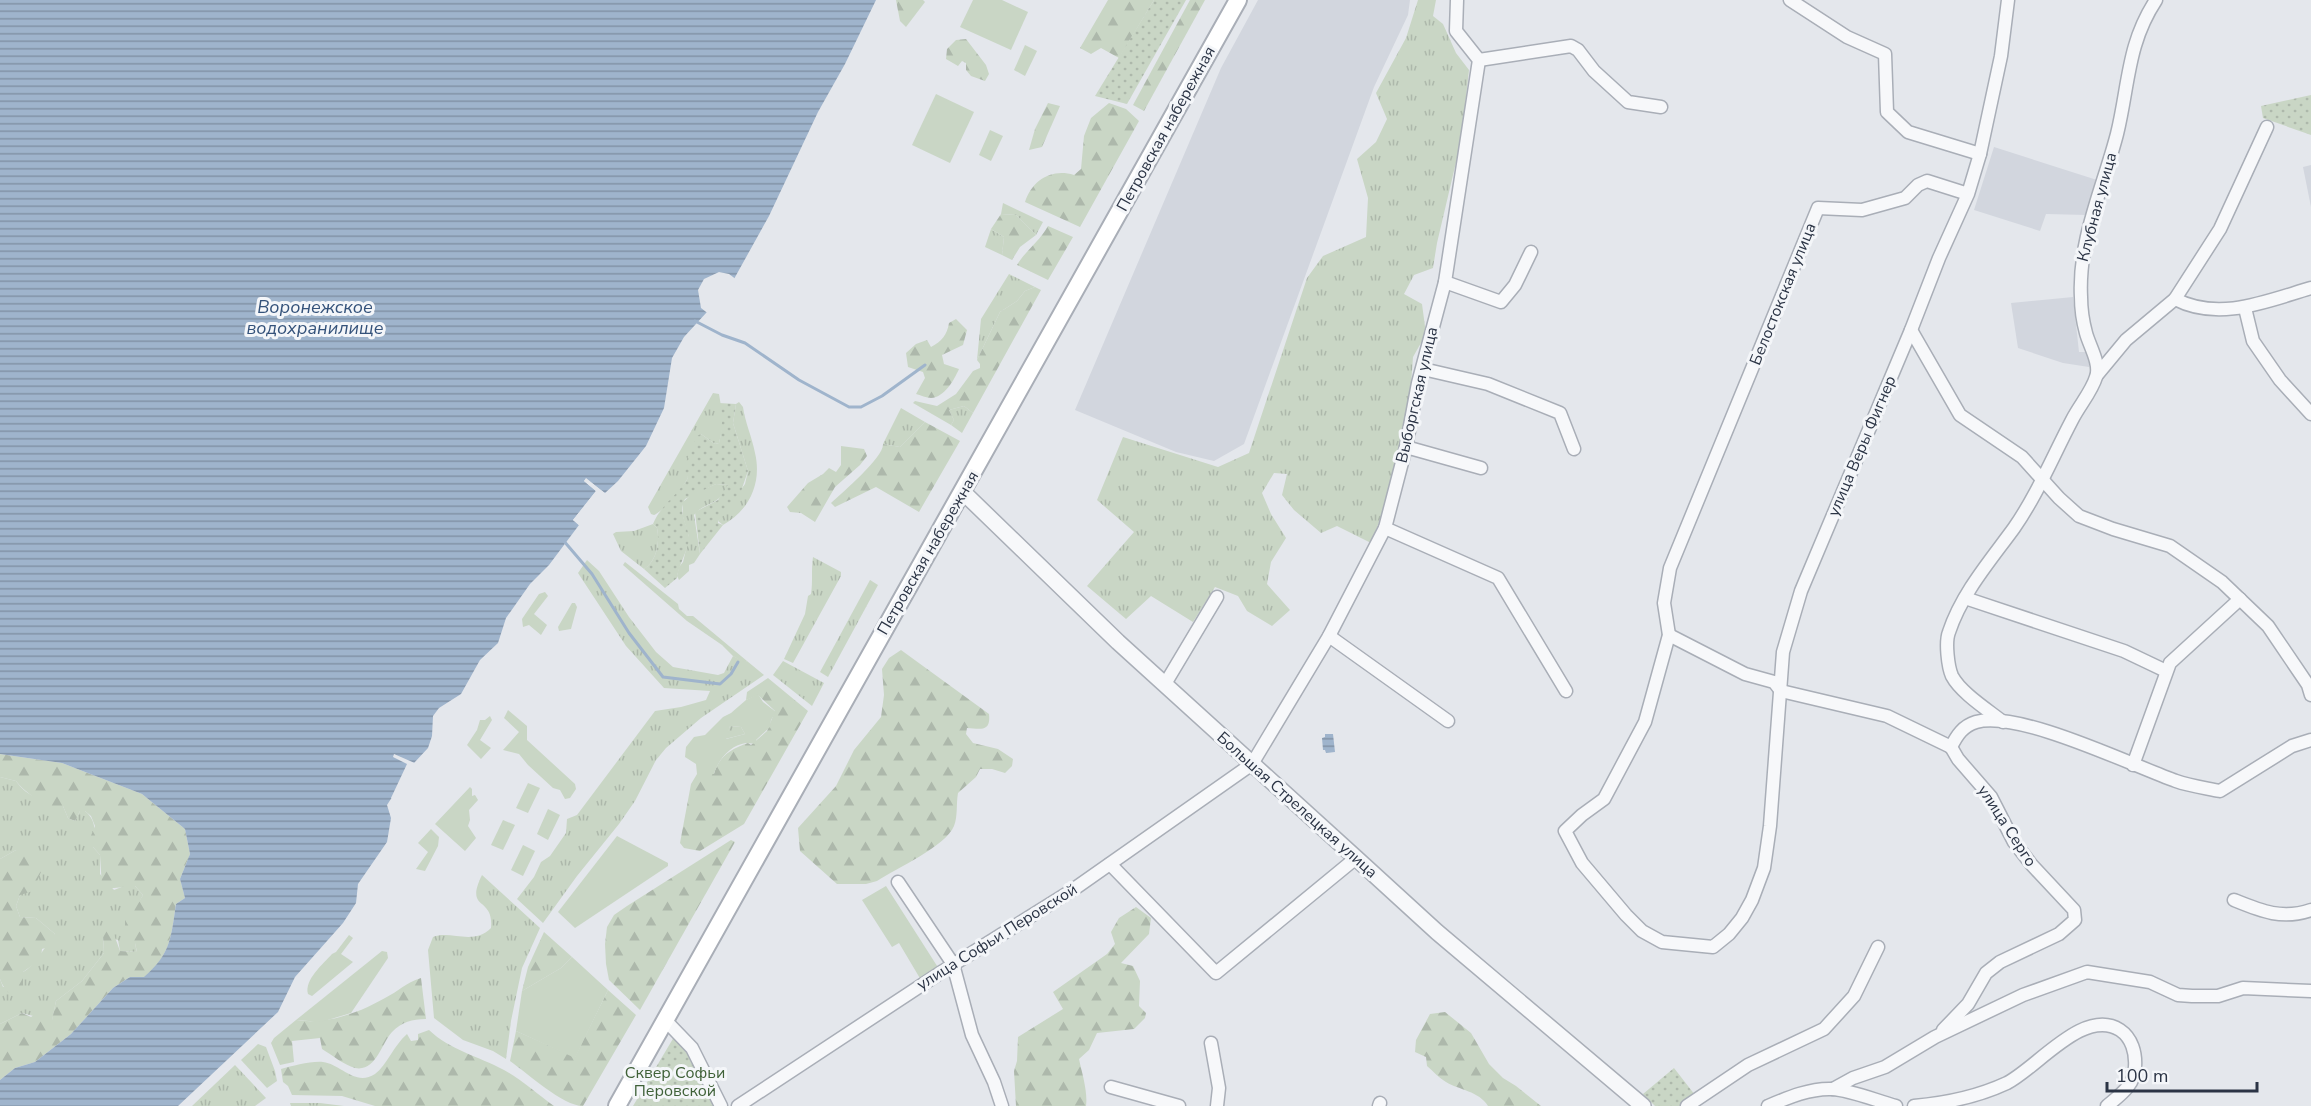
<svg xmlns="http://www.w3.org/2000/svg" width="2311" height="1106" viewBox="0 0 2311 1106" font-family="'Nunito Sans',sans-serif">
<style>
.built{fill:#d2d6de}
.grass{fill:url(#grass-tufts)}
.forest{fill:url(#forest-firs)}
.park{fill:url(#park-dots)}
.garden{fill:#c9d6c5;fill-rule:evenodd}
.water{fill:url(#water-rules)}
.pier{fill:#e4e7ec}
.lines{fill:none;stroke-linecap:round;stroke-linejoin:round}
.stream{stroke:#9fb4cc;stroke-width:3}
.minor-casing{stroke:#a9aeb7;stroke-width:15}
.tertiary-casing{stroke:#a9aeb7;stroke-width:18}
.secondary-casing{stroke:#a9aeb7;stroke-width:20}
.minor{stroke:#f7f8fa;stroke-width:12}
.tertiary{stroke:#f7f8fa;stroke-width:15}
.secondary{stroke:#fff;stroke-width:16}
.labels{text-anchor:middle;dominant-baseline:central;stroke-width:6;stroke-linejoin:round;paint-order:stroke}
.street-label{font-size:16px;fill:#2b3445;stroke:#f4f6f9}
.park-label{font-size:16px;fill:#3f6138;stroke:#f4f6f9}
.water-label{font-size:18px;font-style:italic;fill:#34527a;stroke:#f4f6f9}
</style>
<defs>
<pattern id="grass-tufts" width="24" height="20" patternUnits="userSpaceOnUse" patternTransform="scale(1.5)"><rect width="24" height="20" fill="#c9d6c5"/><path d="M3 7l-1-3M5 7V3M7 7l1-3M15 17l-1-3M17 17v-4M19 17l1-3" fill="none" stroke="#adb8ab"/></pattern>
<pattern id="forest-firs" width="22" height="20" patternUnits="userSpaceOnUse" patternTransform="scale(1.5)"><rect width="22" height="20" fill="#c9d6c5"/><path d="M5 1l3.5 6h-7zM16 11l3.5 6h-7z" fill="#adb8ab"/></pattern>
<pattern id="park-dots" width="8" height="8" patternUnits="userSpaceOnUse" patternTransform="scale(1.5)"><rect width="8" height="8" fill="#c9d6c5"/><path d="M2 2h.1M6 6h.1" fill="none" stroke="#adb8ab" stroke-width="1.8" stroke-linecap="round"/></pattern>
<pattern id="water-rules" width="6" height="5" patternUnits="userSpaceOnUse" patternTransform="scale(1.5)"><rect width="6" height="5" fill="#9fb4cc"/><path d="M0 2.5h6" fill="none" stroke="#8293a7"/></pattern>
</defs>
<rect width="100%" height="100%" fill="#e4e7ec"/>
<!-- built -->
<g class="built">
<path d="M1258,0H1410L1408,15L1374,87L1244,444L1214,461L1176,452L1075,410L1221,68Z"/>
<path d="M1994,147L2097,180L2087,215L2046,214L2040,231L1974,210Z"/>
<path d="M2311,165V207L2303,167Z"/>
<path d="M2073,297L2079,352H2090L2089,367L2063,363L2018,348L2011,303Z"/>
</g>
<!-- grass -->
<g class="grass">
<path d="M1418,0H1436L1433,16L1443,24L1456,53L1469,70L1461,141L1437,243L1433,268L1414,275L1404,294L1422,304L1426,334L1413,357L1410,399L1400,445L1381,517L1371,543L1337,526L1321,533L1294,510L1282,495L1287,474L1274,473L1262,493L1271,514L1286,538L1271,562L1267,584L1290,610L1272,626L1247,611L1238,596L1215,587L1193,622L1151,596L1126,619L1087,586L1134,532L1097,500L1123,437L1218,467L1249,453L1307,278L1323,256L1366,237L1368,198L1357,159L1376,142L1387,119L1376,93L1406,38Z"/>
<path d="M1003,203L1043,222L1036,235L1016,215L1001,214Z"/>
<path d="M991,229L1004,237L1002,255L985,247Z"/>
<path d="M1009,274L1035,287L1025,291L1017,301L1000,312L977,360L981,319Z"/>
<path d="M713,393L719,394L722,412V430L719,443L715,444L701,434L687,475L688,478C681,490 666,509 654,515L651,514L648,507Z"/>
<path d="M739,402L743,407C745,422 752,437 755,453C762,482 750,510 723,525L718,521L745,484L748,471L733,423L736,404Z"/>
<path d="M964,406L973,413L962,433L951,425L954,420L949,410Z"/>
<path d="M901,408L925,422L900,447L883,444Z"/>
<path d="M716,484L728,485C719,507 705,501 694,515L700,554L694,563L689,565V571L679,580L677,576L679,567L683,562L689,537L683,517V502L691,495Z"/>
<path d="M653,524L657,528C660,542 657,561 644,569L621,551L613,534L616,532L634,531Z"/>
<path d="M813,557L841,572V576L793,663L784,659L805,614L808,596L811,594C813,581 811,570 813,557Z"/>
<path d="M587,560L599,571L629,617L656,652L673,667L718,675L724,673L733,656L745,662L747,661L764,675L701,718L666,748L656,760L635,801L619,824L577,876L543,923L517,899L534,877L541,862L550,856L566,833L567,819L577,815L655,711L681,707L706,700L710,691L664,688L626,646L578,573Z"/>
<path d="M870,580L878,585L828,677L820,672Z"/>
<path d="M783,661L824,683L812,706L773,675Z"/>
<path d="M730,726L741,727L745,734L725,739Z"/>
<path d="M0,777L16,781C28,798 44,801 63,806L68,818L75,821L80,811H85C97,821 95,832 93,847L100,855V874L114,890L124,886H135L143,895C134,909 132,935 137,952L120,951L118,940L103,936L104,953L82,981L56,1001L52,1021L22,1013L0,1024V979L3,987H23V972C35,966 45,946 55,934L36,918L20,917L16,906L20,895L16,850L0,859Z"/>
<path d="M482,875L540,928L522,968L511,1021L506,1059L493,1051L463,1040L434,1018L428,950L433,937C451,930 473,946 491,928C494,895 464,912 482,875Z"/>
<path d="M258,1044L266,1047L275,1071L277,1081L267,1088L241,1060Z"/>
<path d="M235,1065L266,1098L255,1106H192Z"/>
<path d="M290,1103H320L344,1106H291Z"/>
</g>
<!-- forest -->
<g class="forest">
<path d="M896,0H923L925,2L906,27L900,21Z"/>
<path d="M1108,0H1154L1119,58L1101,48L1091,54L1080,48Z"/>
<path d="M1190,0H1205L1144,111L1133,105Z"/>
<path d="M966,39L986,65L989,74L985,81L971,76L966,70V63L962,61L958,66L946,59L947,49L956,40Z"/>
<path d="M1048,103L1060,106L1042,147L1029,150L1035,129Z"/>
<path d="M1109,103L1126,109L1139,121L1080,227L1025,202C1032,180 1052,168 1074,175L1081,169L1084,136L1091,118Z"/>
<path d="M1001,214L1016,215L1036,235L1020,247L1012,260L1002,255L1004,237L991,229Z"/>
<path d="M1048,226L1073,237L1048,280L1017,265C1026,250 1039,242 1048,226Z"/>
<path d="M1035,287L1041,290L973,413L964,406L949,410L954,420L951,425L913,403L915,401L937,406L956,394L973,371L980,368V364L977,360L1000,312L1017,301L1025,291Z"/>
<path d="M956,319L967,330L963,345L942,355L944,364L959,369C954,380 945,397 931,398C927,398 920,395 916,394L925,378L923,372L908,367L906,353L916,344L927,340L931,347C942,341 947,335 949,323Z"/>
<path d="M925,422L960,441L919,512L876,487L835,507L831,503C843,492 884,457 883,444L900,447Z"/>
<path d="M841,446L864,449L867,456L860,465L835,487L815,522L801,513L790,512L787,507L808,483L823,474L829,468L836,472L841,465Z"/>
<path d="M901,650L989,714C991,732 981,729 967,728L966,734L973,743L998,749L1013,759L1012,766L1005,773L992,769H980L976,777L958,793C956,804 958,816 954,826C946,846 897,868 877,881L866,884H837L800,851L798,828L836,786L854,750L881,717L884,695L882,669L889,658Z"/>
<path d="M768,678L808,711L744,824L700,851L684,848L680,843L691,784L697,774H714C719,756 731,749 748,743L751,745L767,731L775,711L758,695L746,700L747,692Z"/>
<path d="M0,754L62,763L142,794L185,829L190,854L180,879L185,898L176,904C171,937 171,954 144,978L130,977L113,988L71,1034L35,1062L15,1068L0,1080V1024L22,1013L31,1017L38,1012L52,1020L56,1001L82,981L104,953L103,936L106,929H112L120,951L137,952L135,943L125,938V910L138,903L143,895L135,886C122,886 114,890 102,887L100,855L93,847L90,838L95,826L91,816L85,811H80L75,821L68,818L63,806L55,809L42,808C36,796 24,792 16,781L0,777Z"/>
<path d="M731,840L735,842L640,1010L609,980L606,964L605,944L607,927L614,915L627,906Z"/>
<path d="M16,850L32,858L43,867L33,891L20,895L16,906L20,917L36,918L55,934L52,946L42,949L41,959L23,972V986L31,993L30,1000C15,1001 5,993 0,979V859Z"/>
<path d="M1136,907L1151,918L1149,934L1121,963L1133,966L1140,981L1139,1006L1146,1013L1145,1018L1134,1029L1097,1033L1089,1050L1079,1059C1082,1073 1088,1092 1086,1106H1016L1014,1071L1017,1061L1018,1037L1063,1009L1053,992L1107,954L1115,944L1111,932L1119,918Z"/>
<path d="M544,932L572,957L561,968L522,991L528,967Z"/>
<path d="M421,978L426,1019C412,1019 402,1022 392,1032C381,1044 376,1072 355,1068C344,1065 332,1055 322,1049L320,1038L292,1041L294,1062L280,1065L271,1043L274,1038L296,1020C326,1025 359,1013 385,998C399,991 405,983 421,978Z"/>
<path d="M608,990L636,1015L583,1106C563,1106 527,1073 510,1061L516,1031L575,1057Z"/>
<path d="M1445,1012L1471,1033L1489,1064L1503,1078L1516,1086L1541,1106H1488C1479,1091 1459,1090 1446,1082C1439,1078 1433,1071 1427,1066L1426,1057L1415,1052L1416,1040L1430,1014Z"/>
<path d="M429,1030C450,1050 478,1056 504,1070C522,1080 537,1094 554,1106H375L342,1096L292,1095L288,1086L283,1082L281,1069C293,1066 310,1061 323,1062C341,1064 355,1087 375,1074C387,1065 394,1045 407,1034L411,1041L418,1040V1034Z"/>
</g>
<!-- park -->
<g class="park">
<path d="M1154,0H1186L1127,104L1095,96Z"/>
<path d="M2311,95V135L2263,118L2261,106Z"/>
<path d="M719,403L736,404L733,423L748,471L738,500L718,521V523L723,525L700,554L695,512L718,500L728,485L716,484L685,499C678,513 687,523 689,537C690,546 678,566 677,578L665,588L644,569C657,561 660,542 657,528L653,524C660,506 678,495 688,478L683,469L697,436L701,434L715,444L719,443C722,429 724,416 719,403Z"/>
<path d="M674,1037L692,1058L714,1106H633Z"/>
<path d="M1674,1068L1695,1095L1680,1106H1655L1643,1094Z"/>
</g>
<!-- garden -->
<g class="garden">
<path d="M973,0H1002L1028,12L1011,50L960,27Z"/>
<path d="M1025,45L1037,51L1025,76L1014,70Z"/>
<path d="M936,94L974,112L950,163L912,145Z"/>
<path d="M990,130L1003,136L991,161L979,155Z"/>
<path d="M625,562L678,604L679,609L687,616H693L747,661L745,663L733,656L722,645L687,621L623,565Z"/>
<path d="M545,592L548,596L534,614L547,625L541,635L529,625L523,627L522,619L539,594Z"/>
<path d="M572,603H575L577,607L571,629L559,631L558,627Z"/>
<path d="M758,694L763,702L776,712L771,720L770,727L756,740V744C753,744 750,743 746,743C730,745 718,760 714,774H697L696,764L685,757L686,747L694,737L705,735L723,717L731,713L746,700ZM730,726L741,727L745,734L726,739Z"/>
<path d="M508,710L527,726V740L575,784L576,789L570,798L565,799L560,790L553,788L528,765L519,754L503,750L519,732L504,718Z"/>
<path d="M490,716L492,720L480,740L491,748L481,759L467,745L477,730L480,720H485Z"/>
<path d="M528,783L540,788L528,813L516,808Z"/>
<path d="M470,787L472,789V796L475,795L478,800L469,810L470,820L468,826L476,838L465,851L435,824Z"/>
<path d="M548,809L560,815L548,840L537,834Z"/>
<path d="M503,820L515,825L503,850L491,845Z"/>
<path d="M431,829L439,837L438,846L425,871L416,869L428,852L418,843Z"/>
<path d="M617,836L668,863V866L575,928L558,912Z"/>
<path d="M523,845L535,851L523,876L511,870Z"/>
<path d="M886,886L939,969L921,980L899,943L892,947L862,900Z"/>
<path d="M349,935L353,938L341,954L353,962L312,996L308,994C304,980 323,964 332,954L336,952Z"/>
<path d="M382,951L387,952L388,958L351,1013L321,1022L296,1020Z"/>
<path d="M572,957L608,990L575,1058L516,1031L522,991L561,968Z"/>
</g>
<!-- water -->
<g class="water">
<path d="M0,0H876L845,64L818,112L769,216L729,288L684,337L672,358L664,408L646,446L618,481L605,493L586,479L584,481L596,491L573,520L579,525L549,565L530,584L506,618L498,643L480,660L461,694L439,708L433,716L432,736L428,748L414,763L387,805L391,818L387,842L358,884L356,903L343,923L295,977L278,1012L178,1106H0V1080L15,1068L35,1062L71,1034L113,988L130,977H144C171,954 171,937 176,904L185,898L180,879L190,854L185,829L142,794L62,763L0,754Z"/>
<path d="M1325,734H1333L1335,752L1326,753L1325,750H1323L1322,738L1325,737Z"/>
</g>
<!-- pier -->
<g class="pier">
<path d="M719,272L729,274L737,280L732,290L710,315L701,308L698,290L704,279Z"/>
<path d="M586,478L607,495L604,496L599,492L577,520L581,524V527L573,520L596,491L584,481Z"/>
<path d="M394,754L417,764L394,799L391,798L407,764L393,757Z"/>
</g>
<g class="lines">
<!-- stream -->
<g class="stream">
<path d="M695,321L722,335L745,343L799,380L849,407H861L882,396L925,365"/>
<path d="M563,540L592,574L629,633L663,677L720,684L731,674L738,662"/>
</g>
<!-- minor casing -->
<g class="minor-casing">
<g id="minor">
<path d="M1790,0L1847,37L1885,54L1887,112L1908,132L1980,154"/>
<path d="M1479,60L1571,46L1578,50L1594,71L1628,102L1661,107"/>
<path d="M1968,194L1927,181L1918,185L1905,198L1862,210L1818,208L1670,568L1664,603L1669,635L1645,722L1604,799L1582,815L1565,831L1582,863L1626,915L1642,931L1662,942L1713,947L1729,934L1742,918L1752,900L1764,868L1770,826L1783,652L1801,591L1911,330L1939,258L1968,194L1980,154L2001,56L2008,0"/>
<path d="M1445,282L1501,302L1515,285L1531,252"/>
<path d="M2175,299C2219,322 2267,301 2311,288"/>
<path d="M2245,308L2253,341L2280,380L2311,414"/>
<path d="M1911,330L1960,415L2022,457L2059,498L2079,516L2113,529L2170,546L2222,582L2268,626L2308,685L2311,695"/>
<path d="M1423,369L1488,384L1560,413L1574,449"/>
<path d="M2097,375L2126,340L2175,299L2220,229L2267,127"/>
<path d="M1406,447L1481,468"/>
<path d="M1385,528L1498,578L1566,691"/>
<path d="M1965,598L2124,651L2166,671"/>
<path d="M1669,635L1745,674L1774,682L1781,691L1887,716L1951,747"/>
<path d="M1329,636L1448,721"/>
<path d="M1165,684L1217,597"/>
<path d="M2003,722C1988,710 1961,693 1952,676C1948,667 1945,642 1949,632C1962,593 1990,561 2014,528C2037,495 2053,456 2072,420C2079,406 2092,391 2096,377C2101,364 2089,345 2086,333C2083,322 2081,308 2081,297C2078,240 2103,188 2117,134C2129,85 2127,44 2156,0"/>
<path d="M1951,747C1957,735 1963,726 1976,722C2019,710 2131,765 2176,781C2190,786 2206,788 2220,791L2292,746L2311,740"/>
<path d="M2133,765L2170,663L2240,599"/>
<path d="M1110,864L1216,973L1356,858"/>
<path d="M898,882L953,964L972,1035L994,1082L1002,1106"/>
<path d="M2234,900C2261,911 2282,920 2311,910"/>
<path d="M666,1021L692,1048L721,1106"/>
<path d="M1943,1030L1968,1004L1986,973L2000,962L2059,934L2075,920L2074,910L2031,864L2014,842L1991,797L1958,759L1951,747"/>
<path d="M1211,1043L1219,1088L1217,1106"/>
<path d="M1111,1087L1179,1106"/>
<path d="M1833,1089L1853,1078L1885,1067L1935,1037L2023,995L2087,972L2150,982L2178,995L2192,996H2218L2243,988L2311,991"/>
<path d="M738,1106L943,971L1074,889L1252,764L1329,636L1385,528L1406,447L1418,383L1445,282L1479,60L1456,31L1457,0"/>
<path d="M1379,1106L1380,1103"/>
<path d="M1687,1106L1748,1065L1824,1029L1854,996L1878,947"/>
<path d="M1768,1106C1787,1098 1810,1088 1832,1089C1851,1090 1877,1101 1896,1106"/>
<path d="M1914,1106C1948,1103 1977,1097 2007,1083C2038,1067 2084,1007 2120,1030C2132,1038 2136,1053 2135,1067C2135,1085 2120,1095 2107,1106"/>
</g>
</g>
<!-- tertiary casing -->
<g class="tertiary-casing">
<path id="tertiary" d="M963,492L1118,642L1356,858L1437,932L1643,1106"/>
</g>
<!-- secondary casing -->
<g class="secondary-casing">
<path id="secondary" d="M617,1106L1238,0"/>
</g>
<!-- minor -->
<use href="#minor" class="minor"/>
<!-- tertiary -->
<use href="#tertiary" class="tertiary"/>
<!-- secondary -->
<use href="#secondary" class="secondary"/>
</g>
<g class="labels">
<!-- street labels -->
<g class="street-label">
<text transform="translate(1166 129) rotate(-61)">Петровская набережная</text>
<text transform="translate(2097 207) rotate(-75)">Клубная улица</text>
<text transform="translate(1783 294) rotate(-68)">Белостокская улица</text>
<text transform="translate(1417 395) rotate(-77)">Выборгская улица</text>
<text transform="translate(1862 446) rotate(-67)">улица Веры Фигнер</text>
<text transform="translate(928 553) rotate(-60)">Петровская набережная</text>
<text transform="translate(1297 805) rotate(42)">Большая Стрелецкая улица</text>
<text transform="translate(2007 826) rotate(57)">улица Серго</text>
<text transform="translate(997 937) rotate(-32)">улица Софьи Перовской</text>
</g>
<!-- park labels -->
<g class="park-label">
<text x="675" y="1073">Сквер Софьи<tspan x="675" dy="18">Перовской</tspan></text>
</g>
<!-- water labels -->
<g class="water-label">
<text x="315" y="307">Воронежское<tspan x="315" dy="21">водохранилище</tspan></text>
</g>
</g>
<!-- scale -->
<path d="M2107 1082v9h150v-9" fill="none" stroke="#2b3445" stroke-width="3"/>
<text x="2116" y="1082" font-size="18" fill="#2b3445" stroke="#f4f6f9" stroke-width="4.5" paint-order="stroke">100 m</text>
</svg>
